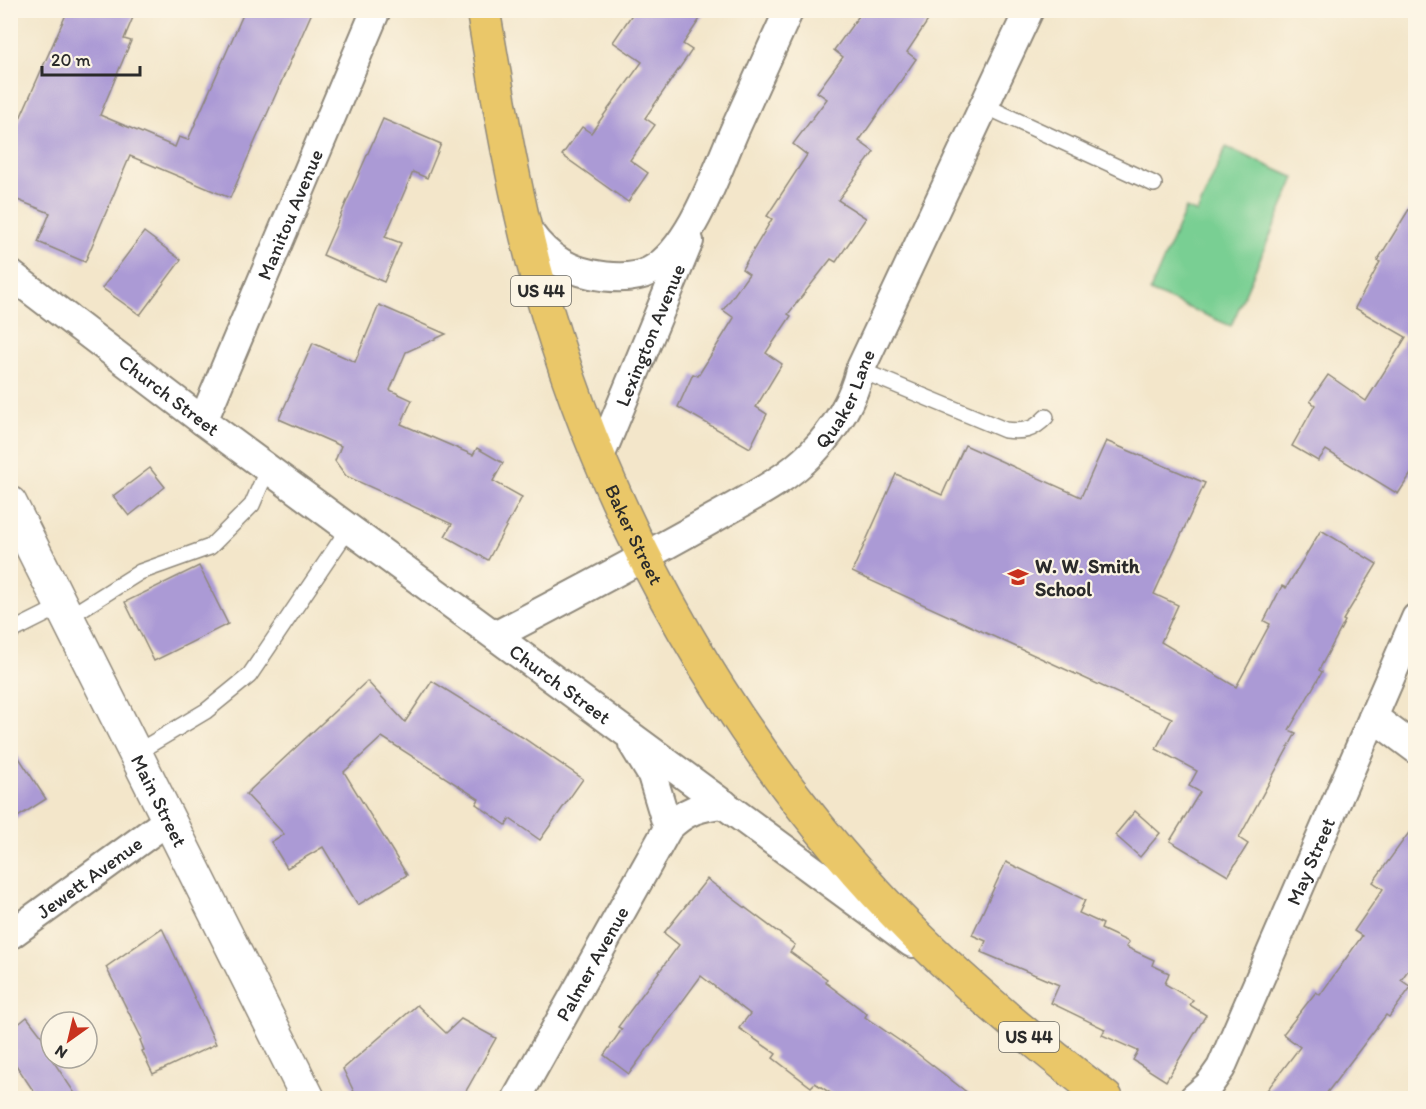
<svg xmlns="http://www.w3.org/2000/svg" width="1426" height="1109" viewBox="0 0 1426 1109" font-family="Itim,sans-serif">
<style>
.green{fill:#79cf93;stroke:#527d5f;stroke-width:1.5}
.building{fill:#ab9ad5}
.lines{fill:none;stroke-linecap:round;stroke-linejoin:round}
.service-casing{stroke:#8f887a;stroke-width:18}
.minor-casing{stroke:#8f887a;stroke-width:32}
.tertiary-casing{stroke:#8f887a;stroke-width:36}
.trunk-casing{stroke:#8f887a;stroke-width:36}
.service{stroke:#fff;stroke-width:15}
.minor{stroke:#fff;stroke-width:28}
.tertiary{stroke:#fff;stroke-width:33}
.trunk{stroke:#eac769;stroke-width:33}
.labels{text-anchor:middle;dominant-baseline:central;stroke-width:4.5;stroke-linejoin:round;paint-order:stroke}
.shield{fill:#fcf5e5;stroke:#6a6863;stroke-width:1.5}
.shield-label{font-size:18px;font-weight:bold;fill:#2b2b2b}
.street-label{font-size:20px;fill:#2b2b2b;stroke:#fcf5e5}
.poi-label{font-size:20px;font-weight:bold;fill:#2b2b2b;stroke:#fcf5e5;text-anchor:start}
</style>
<rect width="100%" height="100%" fill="#fcf5e5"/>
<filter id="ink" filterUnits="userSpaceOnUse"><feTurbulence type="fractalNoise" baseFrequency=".0167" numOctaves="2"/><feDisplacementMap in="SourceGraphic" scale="12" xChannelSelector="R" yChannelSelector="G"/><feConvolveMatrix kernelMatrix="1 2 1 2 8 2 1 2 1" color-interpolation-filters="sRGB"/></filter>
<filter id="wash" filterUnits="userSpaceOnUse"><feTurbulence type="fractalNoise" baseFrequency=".008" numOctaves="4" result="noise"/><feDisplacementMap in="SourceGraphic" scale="24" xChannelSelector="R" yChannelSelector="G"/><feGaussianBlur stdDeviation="1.35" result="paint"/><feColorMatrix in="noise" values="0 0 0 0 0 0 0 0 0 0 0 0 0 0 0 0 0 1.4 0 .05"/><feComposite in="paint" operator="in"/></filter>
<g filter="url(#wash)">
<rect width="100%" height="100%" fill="#f3e6ca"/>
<!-- green -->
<path class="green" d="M1226,147L1295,178L1231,326L1150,291L1186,208L1197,213Z"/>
<g id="blocks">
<!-- building -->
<g class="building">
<path d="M68,10H136L124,39L131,41L100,115L175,147L179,137L188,140L245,10H313L230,198L130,156L85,262L38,242L50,213L10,197V141Z"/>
<path d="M635,10H706L683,44L692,50L645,118L655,125L630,160L648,173L628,202L562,155L582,127L591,133L642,62L613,42Z"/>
<path d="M863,10H935L907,52L916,59L859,141L874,152L838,200L866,218L836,262L831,259L788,314L791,316L766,353L782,364L756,407L767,414L750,448L678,407L693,374L698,376L734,318L723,310L749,274L742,269L772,219L767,216L807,155L793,144L827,99L817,92L843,57L834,50Z"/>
<path d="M383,119L441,144L427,178L413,172L385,237L401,243L384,282L323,255Z"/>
<path d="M1416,198V466L1398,494L1326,450L1318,461L1292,446L1315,405L1310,401L1328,375L1366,401L1406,337L1355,308L1380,262L1377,261Z"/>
<path d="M144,232L181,260L140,315L102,288Z"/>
<path d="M379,305L446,334L406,352L390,390L412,400L401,424L473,455L477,448L503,463L493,481L522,497L488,560L445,536L452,524L346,476L335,461L341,446L279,419L313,343L355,362Z"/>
<path d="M1106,441L1205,483L1154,594L1178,605L1161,642L1236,687L1270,624L1264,621L1282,586L1286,588L1321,530L1377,564L1343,620L1345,621L1319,670L1322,672L1289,730L1296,733L1239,838L1248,844L1228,876L1170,841L1200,792L1189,786L1197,771L1156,749L1172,718L852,572L896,474L942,495L965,445L1081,497Z"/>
<path d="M150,468L165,487L129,516L113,496Z"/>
<path d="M199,566L228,624L154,661L125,602Z"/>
<path d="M367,681L405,722L432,681L522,737L583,779L540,840L510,819L506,825L476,804L479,799L382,737L344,772L407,875L358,905L323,847L287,868L271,842L284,834L246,794Z"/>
<path d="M10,744L46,799L10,822Z"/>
<path d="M1135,811L1160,833L1140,857L1115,835Z"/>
<path d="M1416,823V959L1401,980L1411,987L1389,1017L1386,1015L1323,1098H1261L1300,1047L1283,1034L1316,992L1320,995L1362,936L1354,931L1383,889L1373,882Z"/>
<path d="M1006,862L1085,900L1079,913L1103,924L1101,929L1129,942L1126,947L1154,960L1152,965L1169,973L1165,984L1193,1000L1190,1005L1206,1015L1166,1081L1133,1060L1138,1051L1102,1035L1105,1029L1051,1003L1059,985L981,952L986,941L972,935Z"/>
<path d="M707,879L795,945L790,952L827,979L825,982L867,1014L865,1017L913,1050L974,1098H838L815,1083L811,1087L773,1058L776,1054L739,1028L750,1014L701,976L629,1074L604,1055L622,1029L618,1027L679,945L664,933Z"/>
<path d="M162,928L216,1044L153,1074L142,1051L144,1050L140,1040L142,1039L106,967Z"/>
<path d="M417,1005L446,1033L461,1019L496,1038L462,1098H357L343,1069Z"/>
<path d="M27,1017L50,1047L47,1049L51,1058L78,1098H38L10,1056V1031Z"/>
</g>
</g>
</g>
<g filter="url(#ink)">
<use href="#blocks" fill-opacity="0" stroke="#8f887a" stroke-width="1.5"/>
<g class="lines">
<!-- service casing -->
<g class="service-casing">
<g id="service">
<path d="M983,105L1154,184"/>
<path d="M860,370L1005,430C1023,432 1033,431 1046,417"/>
<path d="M67,618L140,572L210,547L252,505L268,468"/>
<path d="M10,632L62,606"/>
<path d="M134,754L206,711L249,676L349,528"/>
</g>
</g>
<!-- minor casing -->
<g class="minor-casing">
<g id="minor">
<path d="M524,224C539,250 561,268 591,274C610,278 632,280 650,271C692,249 717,169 736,127C754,88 771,49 789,10"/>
<path id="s1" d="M10,274L203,421L912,943"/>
<path id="s2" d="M203,421L376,10"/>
<path id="s3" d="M599,459L689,241"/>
<path id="s4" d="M497,635C569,597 642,559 714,518C747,499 785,481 812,453C834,430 853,401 860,370L1029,10"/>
<path d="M1373,717L1416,749"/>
<path d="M633,744L652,775L668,828"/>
<path id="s5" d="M10,935L167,821"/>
<path id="s6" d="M517,1098L668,828C685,811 700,806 724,804"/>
<path id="s7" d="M1194,1098L1209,1085L1221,1068L1416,618"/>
</g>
</g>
<!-- tertiary casing -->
<g class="tertiary-casing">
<g id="tertiary">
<path id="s8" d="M10,503L308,1098"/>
</g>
</g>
<!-- trunk casing -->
<g class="trunk-casing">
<g id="trunk">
<path id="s9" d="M483,10C499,102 514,194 539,284C607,527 735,753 914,933C974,993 1039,1046 1106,1098"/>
</g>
</g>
<!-- service -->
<use href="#service" class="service"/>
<!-- minor -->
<use href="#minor" class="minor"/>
<!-- tertiary -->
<use href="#tertiary" class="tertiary"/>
<!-- trunk -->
<use href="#trunk" class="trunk"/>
</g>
</g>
<!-- icons -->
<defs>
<g id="school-bare" transform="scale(1.62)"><path d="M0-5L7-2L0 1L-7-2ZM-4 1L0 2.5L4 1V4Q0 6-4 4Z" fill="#c8321e" stroke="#fcf5e5" stroke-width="2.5" paint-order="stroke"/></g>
</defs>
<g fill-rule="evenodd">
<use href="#school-bare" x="1018" y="577"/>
</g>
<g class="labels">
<!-- shield labels -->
<g class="shield">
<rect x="511" y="276" width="60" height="30" rx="4.5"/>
<rect x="999" y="1022" width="60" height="30" rx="4.5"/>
</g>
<g class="shield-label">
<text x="541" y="291">US 44</text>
<text x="1029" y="1037">US 44</text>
</g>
<!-- street labels -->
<g class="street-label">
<text stroke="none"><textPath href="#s2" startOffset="224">Manitou Avenue</textPath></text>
<text stroke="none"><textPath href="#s3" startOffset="134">Lexington Avenue</textPath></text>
<text stroke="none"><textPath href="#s1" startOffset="200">Church Street</textPath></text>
<text stroke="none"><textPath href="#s4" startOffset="429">Quaker Lane</textPath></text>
<text stroke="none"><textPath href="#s9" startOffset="548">Baker Street</textPath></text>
<text stroke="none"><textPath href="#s1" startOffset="686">Church Street</textPath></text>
<text stroke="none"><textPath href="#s8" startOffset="333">Main Street</textPath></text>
<text stroke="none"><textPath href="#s7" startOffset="266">May Street</textPath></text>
<text stroke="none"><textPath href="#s5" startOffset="98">Jewett Avenue</textPath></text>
<text stroke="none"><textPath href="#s6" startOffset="154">Palmer Avenue</textPath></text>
</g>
<!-- poi labels -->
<g class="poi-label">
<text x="1035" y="566">W. W. Smith<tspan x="1035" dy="23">School</tspan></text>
</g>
</g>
<!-- margin -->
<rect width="1426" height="1109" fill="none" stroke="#fcf5e5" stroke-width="36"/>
<!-- north arrow -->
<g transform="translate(69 1040) rotate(214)"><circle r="28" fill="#fcf5e5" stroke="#a8a49b" stroke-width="1.5"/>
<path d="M0-4.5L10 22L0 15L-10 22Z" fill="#c8321e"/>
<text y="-9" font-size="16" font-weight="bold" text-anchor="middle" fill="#2b2b2b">N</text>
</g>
<!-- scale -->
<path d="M42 66v9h98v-9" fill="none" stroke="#2b2b2b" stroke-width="3"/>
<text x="51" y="66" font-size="18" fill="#2b2b2b" stroke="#fcf5e5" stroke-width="4.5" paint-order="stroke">20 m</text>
</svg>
